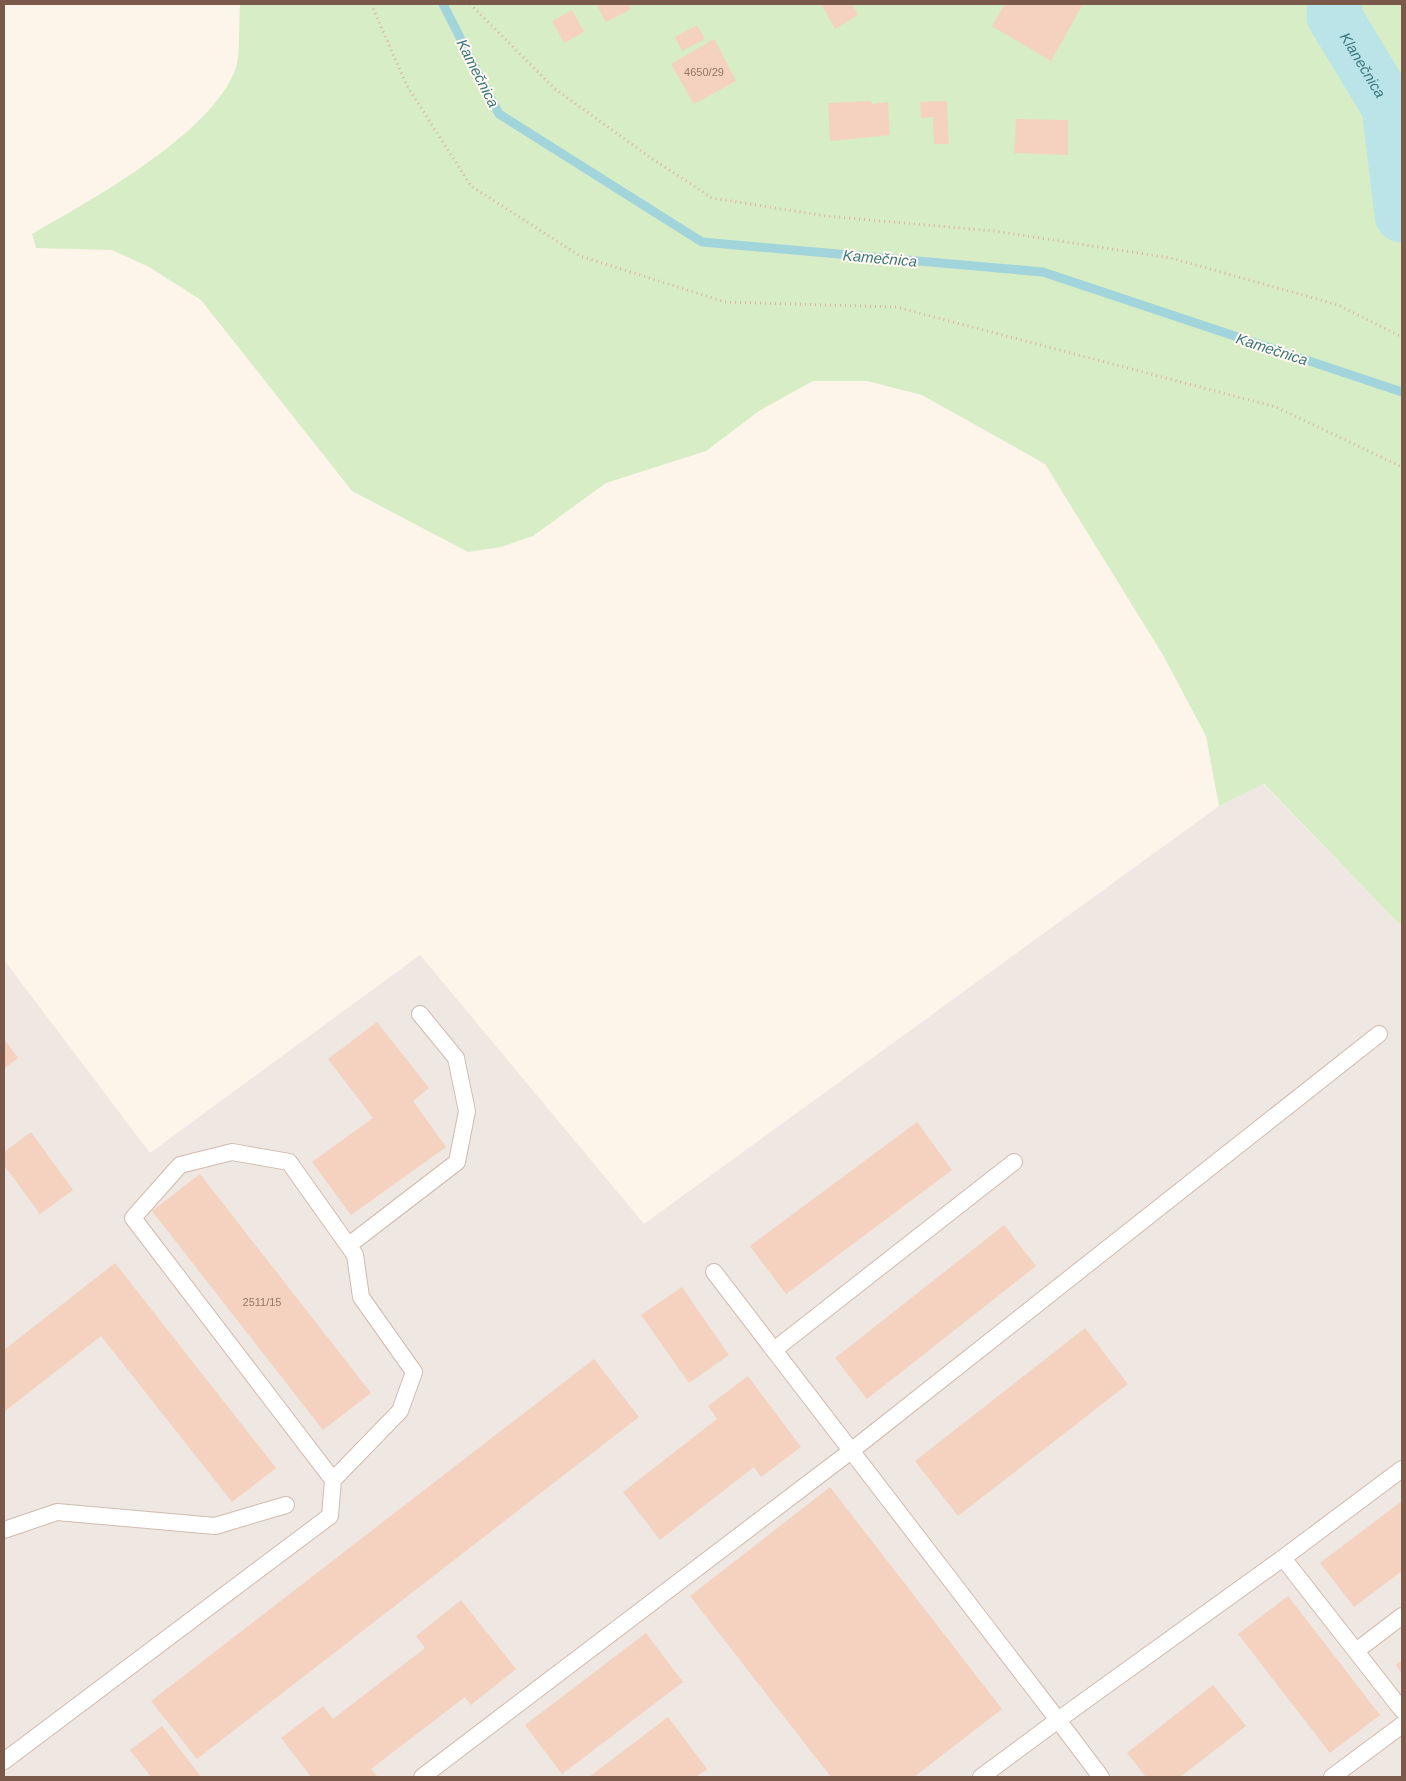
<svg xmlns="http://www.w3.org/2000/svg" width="1406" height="1781" viewBox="0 0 1406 1781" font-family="Arial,sans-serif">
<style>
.industrial{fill:#eee7e2}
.green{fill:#d7edc6}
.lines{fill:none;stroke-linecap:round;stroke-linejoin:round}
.stream{stroke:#a1d5db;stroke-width:9}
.river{stroke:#bbe4e9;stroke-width:55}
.building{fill:#f4d2bf}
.service-casing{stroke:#d1bbad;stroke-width:18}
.path{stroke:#dab5a1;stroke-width:3;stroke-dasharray:1 4;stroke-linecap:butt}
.service{stroke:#fff;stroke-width:16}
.labels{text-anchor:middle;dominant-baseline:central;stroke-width:4;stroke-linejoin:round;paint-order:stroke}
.number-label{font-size:11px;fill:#987767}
.water-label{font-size:15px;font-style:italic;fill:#3c777f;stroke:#fff9f0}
</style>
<rect width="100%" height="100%" fill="#fdf5e9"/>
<!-- industrial -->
<path class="industrial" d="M1263,784L1402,927V1777H4V960L150,1153L420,955L644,1224L1219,806Z"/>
<!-- green -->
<path class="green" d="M240,4H1402V927L1264,784L1219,806L1206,736L1163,655L1045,464L922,395L867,381H813L759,411L706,451L606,483L533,536L501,547L468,552L352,491L201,300L149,267L112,250L36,248L32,234C91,200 212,134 236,68C240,55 239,19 240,4Z"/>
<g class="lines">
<!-- stream -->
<path class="stream" d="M443,4L499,114L702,242L1043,272L1402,392"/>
<!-- river -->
<path class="river" id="s1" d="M1335,4L1334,16L1389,107L1402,215"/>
</g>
<!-- building -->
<g class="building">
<path d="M596,4H628L631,9L606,22Z"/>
<path d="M821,4H852L858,15L835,29Z"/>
<path d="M1005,4H1083L1051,61L992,26Z"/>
<path d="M572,10L584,32L564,43L552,21Z"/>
<path d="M697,25L705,39L682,51L675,37Z"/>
<path d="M714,39L736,81L694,104L671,64Z"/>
<path d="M871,101L872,104L888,102L890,135L830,141L828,103Z"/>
<path d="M947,101L949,144H934L933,117L921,118L920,102Z"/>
<path d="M1016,119L1068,120V155L1014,153Z"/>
<path d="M377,1022L429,1088L413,1101L446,1147L351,1215L312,1162L373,1118L328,1059Z"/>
<path d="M4,1039L18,1058L4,1069Z"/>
<path d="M917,1122L952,1170L786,1294L750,1246Z"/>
<path d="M31,1132L73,1190L40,1214L4,1165V1152Z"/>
<path d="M200,1174L371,1393L323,1430L152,1211Z"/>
<path d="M1004,1225L1036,1266L867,1399L835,1358Z"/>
<path d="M115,1263L276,1468L232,1502L101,1336L4,1412V1350Z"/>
<path d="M682,1287L729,1355L689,1383L641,1315Z"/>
<path d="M1085,1328L1128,1384L958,1516L915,1461Z"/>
<path d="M594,1359L639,1417L197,1759L151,1701Z"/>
<path d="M748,1376L801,1447L761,1477L754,1467L660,1540L623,1492L717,1419L708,1406Z"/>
<path d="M830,1487L1002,1709L914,1777H831L690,1596Z"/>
<path d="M1402,1501V1571L1354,1607L1320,1563Z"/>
<path d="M1288,1596L1380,1715L1330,1753L1238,1634Z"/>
<path d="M461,1600L516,1669L471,1705L465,1697L371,1769L378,1777H311L281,1738L323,1706L333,1719L425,1648L416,1636Z"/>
<path d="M646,1633L683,1682L562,1774L525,1725Z"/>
<path d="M1402,1660V1674L1396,1665Z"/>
<path d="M1213,1685L1246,1726L1180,1777H1146L1127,1753Z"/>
<path d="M668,1717L707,1769L696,1777H589Z"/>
<path d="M162,1726L201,1777H151L130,1750Z"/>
</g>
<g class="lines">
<!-- service casing -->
<g class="service-casing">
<g id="service">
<path d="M349,1245L457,1162L467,1111L456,1058L420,1014"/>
<path d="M714,1272L1058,1720L981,1777"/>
<path d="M774,1350L1014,1162"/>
<path d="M4,1530L57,1512L215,1526L286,1505"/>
<path d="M1283,1558L1402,1469"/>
<path d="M1356,1651L1402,1616"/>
<path d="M4,1761L330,1516L333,1480L400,1411L414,1372L361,1297L355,1255L289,1162L232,1152L180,1165L133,1218L333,1480"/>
<path d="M422,1777L851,1451L1379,1034"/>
<path d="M1101,1777L1058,1720L1283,1558L1402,1710"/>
<path d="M1332,1777L1402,1725"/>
</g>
</g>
<!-- path -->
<g class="path">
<path d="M371,4L407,86L471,186L580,256L725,302L896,307L1276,407L1402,467"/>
<path d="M470,4L555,89L651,158L712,198L826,216L994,231L1171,258L1338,305L1402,337"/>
</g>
<!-- service -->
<use href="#service" class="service"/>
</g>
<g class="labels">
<!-- number labels -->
<g class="number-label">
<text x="704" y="72">4650/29</text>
<text x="262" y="1302">2511/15</text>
</g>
<!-- water labels -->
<g class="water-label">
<text stroke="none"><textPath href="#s1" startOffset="69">Klanečnica</textPath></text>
<text transform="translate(478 73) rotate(63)">Kamečnica</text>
<text transform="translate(880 258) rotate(5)">Kamečnica</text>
<text transform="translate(1272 349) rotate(18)">Kamečnica</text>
</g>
</g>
<!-- border -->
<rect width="1406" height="1781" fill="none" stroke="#7a594a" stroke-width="10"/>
</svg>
